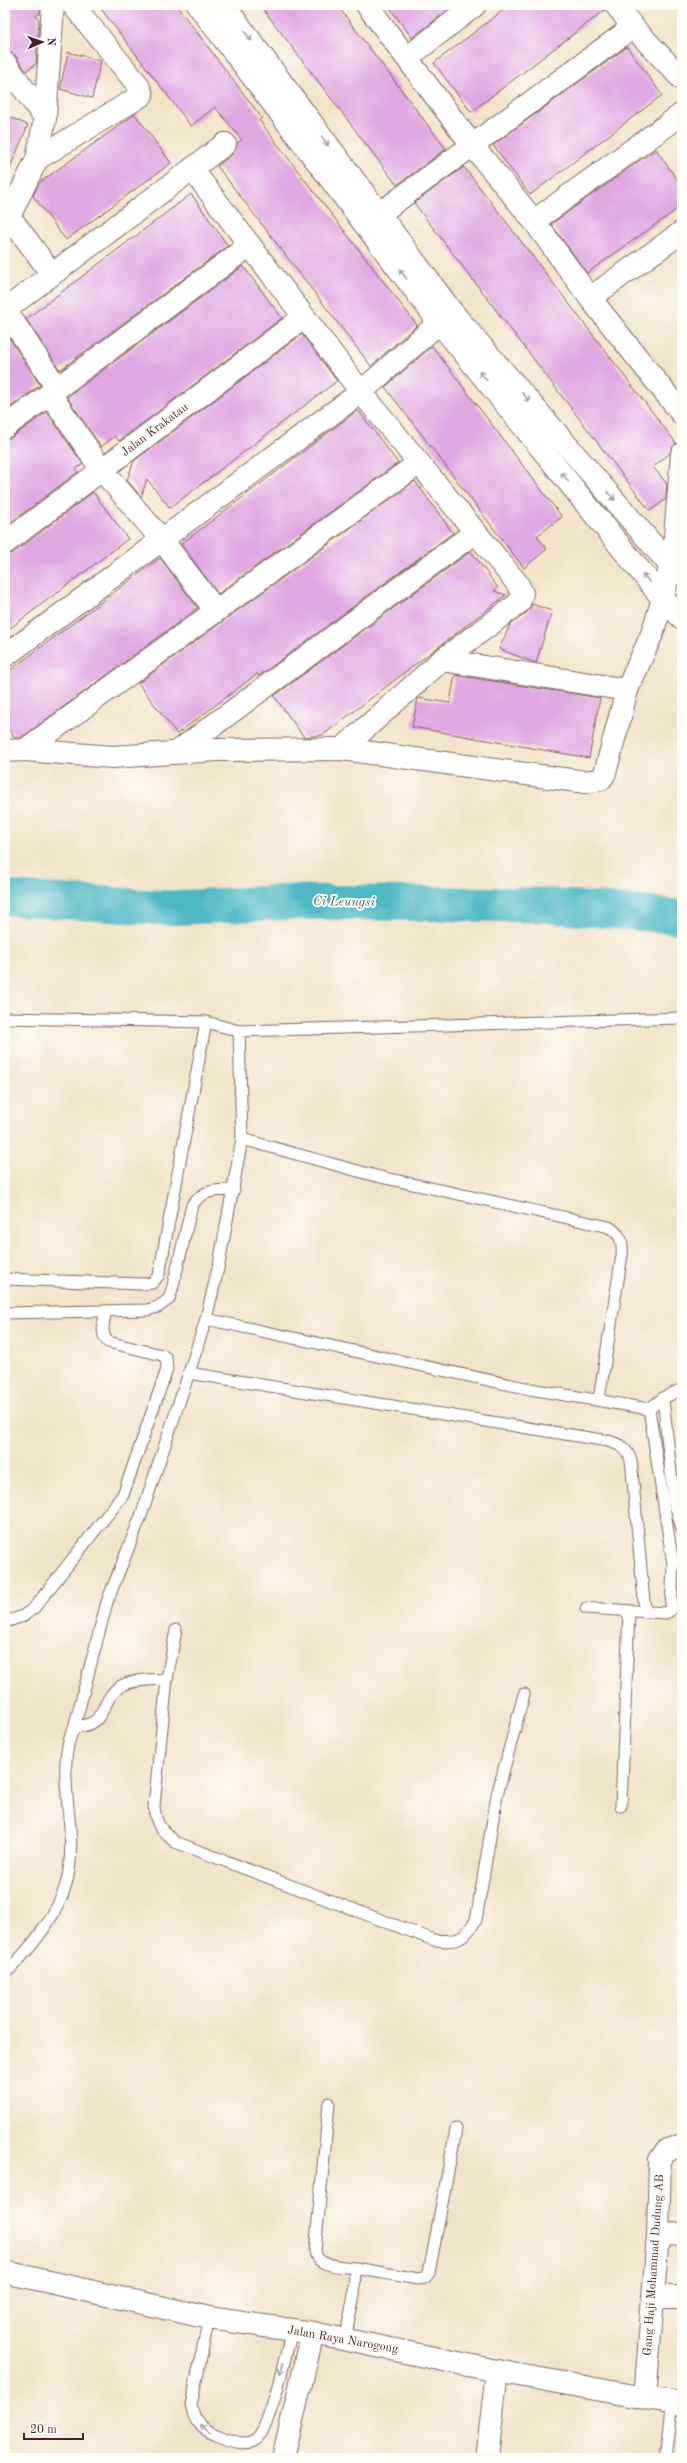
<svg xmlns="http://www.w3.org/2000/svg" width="687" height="2463" viewBox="0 0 687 2463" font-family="'Old Standard TT',serif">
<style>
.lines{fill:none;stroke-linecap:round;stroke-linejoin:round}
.river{stroke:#4bb8c4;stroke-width:35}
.building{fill:#e0a8e2}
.service-casing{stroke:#856462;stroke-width:13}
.minor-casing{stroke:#856462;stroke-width:24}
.primary-casing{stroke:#856462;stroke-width:24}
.service{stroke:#fff;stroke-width:11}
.minor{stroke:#fff;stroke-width:22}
.primary{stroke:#fff;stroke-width:22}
.oneway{stroke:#ae9aa0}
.labels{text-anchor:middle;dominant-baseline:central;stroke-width:4;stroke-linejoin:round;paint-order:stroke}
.street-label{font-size:12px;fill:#4a1f2b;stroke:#fdfcf7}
.water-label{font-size:13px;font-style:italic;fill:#4a5c68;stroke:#fdfcf7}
</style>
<rect width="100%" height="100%" fill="#fdfcf7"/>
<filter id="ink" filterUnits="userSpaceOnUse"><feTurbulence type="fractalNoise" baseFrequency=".025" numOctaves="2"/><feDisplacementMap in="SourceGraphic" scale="8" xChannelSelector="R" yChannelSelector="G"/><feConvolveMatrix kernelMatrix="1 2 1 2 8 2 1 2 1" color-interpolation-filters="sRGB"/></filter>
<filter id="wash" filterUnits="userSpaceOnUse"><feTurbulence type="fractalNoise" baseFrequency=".012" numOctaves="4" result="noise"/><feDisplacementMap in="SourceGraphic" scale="16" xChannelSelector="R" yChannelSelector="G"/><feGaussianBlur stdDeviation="0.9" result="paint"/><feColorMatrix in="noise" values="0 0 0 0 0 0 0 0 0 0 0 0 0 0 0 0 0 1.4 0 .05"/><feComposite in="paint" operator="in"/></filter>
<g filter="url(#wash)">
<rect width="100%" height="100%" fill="#f2e4c8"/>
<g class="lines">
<!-- river -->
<path class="river" d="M5,898L168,908L293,902L540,905L682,917"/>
</g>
<g id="blocks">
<!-- building -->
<g class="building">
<path d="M5,5H40V13L36,16L39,20L38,35L30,42L37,48L36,64L26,71L15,55L5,51Z"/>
<path d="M98,5H176L262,118L259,120L281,149L417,325L371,366L217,166L233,154L237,143L242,140L215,107L191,126Z"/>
<path d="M260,5H337L446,149L397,185Z"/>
<path d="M388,5H455L412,38Z"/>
<path d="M510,5H604L605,10L471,112L434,63Z"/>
<path d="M627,47L662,95L530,195L493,145Z"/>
<path d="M68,52L101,61L92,98L60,89Z"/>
<path d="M135,114L171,163L66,240L33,196L39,183Z"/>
<path d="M5,115L28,125L5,180Z"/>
<path d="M656,149L682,187V206L587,273L551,224Z"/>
<path d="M464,167L676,443L669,454L653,467L667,484L666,499L650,511L414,203Z"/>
<path d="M191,194L228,246L60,370L26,319Z"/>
<path d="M243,266L282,318L119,441L115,436L101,447L67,397Z"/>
<path d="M302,334L337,381L170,508L147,479L141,497L127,480L134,461Z"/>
<path d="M8,336L40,385L5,411V338Z"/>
<path d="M432,346L562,517L537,536L547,549L524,568L385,387Z"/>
<path d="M358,410L398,463L218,594L181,544Z"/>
<path d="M47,412L83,464L76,469L78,472L5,527V439L12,437Z"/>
<path d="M415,481L453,533L259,676L257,674L177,734L138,683Z"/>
<path d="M93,492L128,539L5,632V555L13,553Z"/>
<path d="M471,551L498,588L494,591L506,595L323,735L304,737L274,696Z"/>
<path d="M160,558L198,608L21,738H15L5,724V674Z"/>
<path d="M532,604L552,611L536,663L499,649L510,625L526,613Z"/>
<path d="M455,675L600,698L589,758L412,727L418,698L450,703Z"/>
</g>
</g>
</g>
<g filter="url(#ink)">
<use href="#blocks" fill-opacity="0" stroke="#856462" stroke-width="1"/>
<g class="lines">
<!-- service casing -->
<g class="service-casing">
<g id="service">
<path d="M5,1018L206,1022L239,1031"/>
<path d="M242,1139L376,1176L609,1227C621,1235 623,1241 622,1255L599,1399"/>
<path d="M5,1279L142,1284L152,1283L159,1275L206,1022"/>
<path d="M5,1313L147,1310L158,1307L169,1299L172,1290L192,1205C205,1188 215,1191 234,1190"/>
<path d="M206,1319L530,1389L649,1409L663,1398L682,1389"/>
<path d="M189,1373L608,1441C621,1445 626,1447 631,1460L645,1612"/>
<path d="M663,1398L674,1501L682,1529"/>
<path d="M586,1608L666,1613L671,1610L673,1564L649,1409"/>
<path d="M5,1622L23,1616L34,1608L123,1495L167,1369L166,1358L162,1355L108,1342C100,1334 104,1323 105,1312"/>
<path d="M167,1679L154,1806C156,1825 160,1829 175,1842L434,1940C458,1942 463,1941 476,1920L497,1795L524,1694"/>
<path d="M74,1728C81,1726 92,1725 97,1719C106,1708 108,1693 121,1686C133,1679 153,1680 167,1679L176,1630"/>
<path d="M621,1806L629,1612"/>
<path d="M5,1974C29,1950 57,1917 66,1884C73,1861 71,1832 68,1808C66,1782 62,1751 74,1728L107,1602L141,1516L189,1373L206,1319L219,1264L242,1139L239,1031L682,1018"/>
<path d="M329,2103L315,2252C318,2268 342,2266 355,2268"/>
<path d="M209,2318L191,2405C195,2424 201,2429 219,2436C230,2440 246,2448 257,2438C272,2423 285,2355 292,2331"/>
<path d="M345,2339L354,2296L355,2268L418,2279L425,2278L429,2273L456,2129"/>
<path d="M666,2458L673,2401"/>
</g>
</g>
<!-- minor casing -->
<g class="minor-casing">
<g id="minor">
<path d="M198,5L439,322L663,599L682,618"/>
<path d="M224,5L452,312L677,573"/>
<path d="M367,5L472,145L534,221L590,298L682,414"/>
<path d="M616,5L633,27L682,79"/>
<path d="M407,58L475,5"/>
<path d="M5,63L45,118"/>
<path d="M37,159L142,95L138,85L73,5"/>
<path d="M192,169L361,392L517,583L522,593L519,603L442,660L342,749"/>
<path d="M9,216L52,274"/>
<path d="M534,221L682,114"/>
<path d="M368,222L633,27"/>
<path d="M5,225L37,159L45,118L53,5"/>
<path d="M590,298L682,232"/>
<path d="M5,309L57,388"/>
<path d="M5,310L225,144"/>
<path d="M50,394L102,470L162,540L216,611"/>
<path d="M5,427L250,245"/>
<path d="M5,543L304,317"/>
<path d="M5,656L361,392L451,312"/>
<path d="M442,660L627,690"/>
<path d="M25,750L419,463"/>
<path d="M5,751L25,750L112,757L217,750L342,749L585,782L601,779L605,773L627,690L652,634L663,599L674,548L682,454"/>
<path d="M177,752L474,533"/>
<path d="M658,2235L682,2234"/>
<path d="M653,2297H682"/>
<path d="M645,2398L658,2235L660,2160L666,2151L682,2145"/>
<path d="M283,2458L313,2333"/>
<path d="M487,2458L497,2371"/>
</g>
</g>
<!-- primary casing -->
<g class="primary-casing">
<path id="primary" d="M5,2272L209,2318L313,2333L497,2371L645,2398L682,2403"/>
</g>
<!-- service -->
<use href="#service" class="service"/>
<!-- minor -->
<use href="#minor" class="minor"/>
<!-- primary -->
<use href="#primary" class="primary"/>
</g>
<!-- one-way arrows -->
<defs><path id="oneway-shaft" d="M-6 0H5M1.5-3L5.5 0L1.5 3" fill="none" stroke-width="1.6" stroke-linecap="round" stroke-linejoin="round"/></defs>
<g class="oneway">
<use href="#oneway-shaft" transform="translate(248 36) rotate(53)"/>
<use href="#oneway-shaft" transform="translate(325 141) rotate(53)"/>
<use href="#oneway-shaft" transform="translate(403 274) rotate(-127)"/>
<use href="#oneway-shaft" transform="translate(483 376) rotate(-129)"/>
<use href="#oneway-shaft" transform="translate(526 397) rotate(49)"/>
<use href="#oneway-shaft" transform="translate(565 477) rotate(-129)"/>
<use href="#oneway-shaft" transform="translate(611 496) rotate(49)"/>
<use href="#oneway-shaft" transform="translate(646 578) rotate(-129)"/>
<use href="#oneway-shaft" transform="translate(281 2369) rotate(105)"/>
<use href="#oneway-shaft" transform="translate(205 2429) rotate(-144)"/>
</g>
</g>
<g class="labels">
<!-- street labels -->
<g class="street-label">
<text transform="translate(155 430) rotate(-37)">Jalan Krakatau</text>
<text transform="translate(654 2265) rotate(-86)">Gang Haji Mohammad Dudung AB</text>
<text transform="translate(343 2340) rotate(10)">Jalan Raya Narogong</text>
</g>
<!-- water labels -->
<g class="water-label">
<text transform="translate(344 902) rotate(1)">Ci Leungsi</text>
</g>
</g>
<!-- margin -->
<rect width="687" height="2463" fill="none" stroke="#fdfcf7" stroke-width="20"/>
<!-- north arrow -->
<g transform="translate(42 42) rotate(88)" stroke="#fdfcf7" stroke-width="3" paint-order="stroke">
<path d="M0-3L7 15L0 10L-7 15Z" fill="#4a1f2b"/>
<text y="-6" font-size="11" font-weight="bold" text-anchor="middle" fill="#4a1f2b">N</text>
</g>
<!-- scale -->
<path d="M24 2433v6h59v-6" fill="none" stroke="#4a1f2b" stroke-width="2"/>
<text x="30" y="2433" font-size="12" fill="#4a1f2b" stroke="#fdfcf7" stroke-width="3" paint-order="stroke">20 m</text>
</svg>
